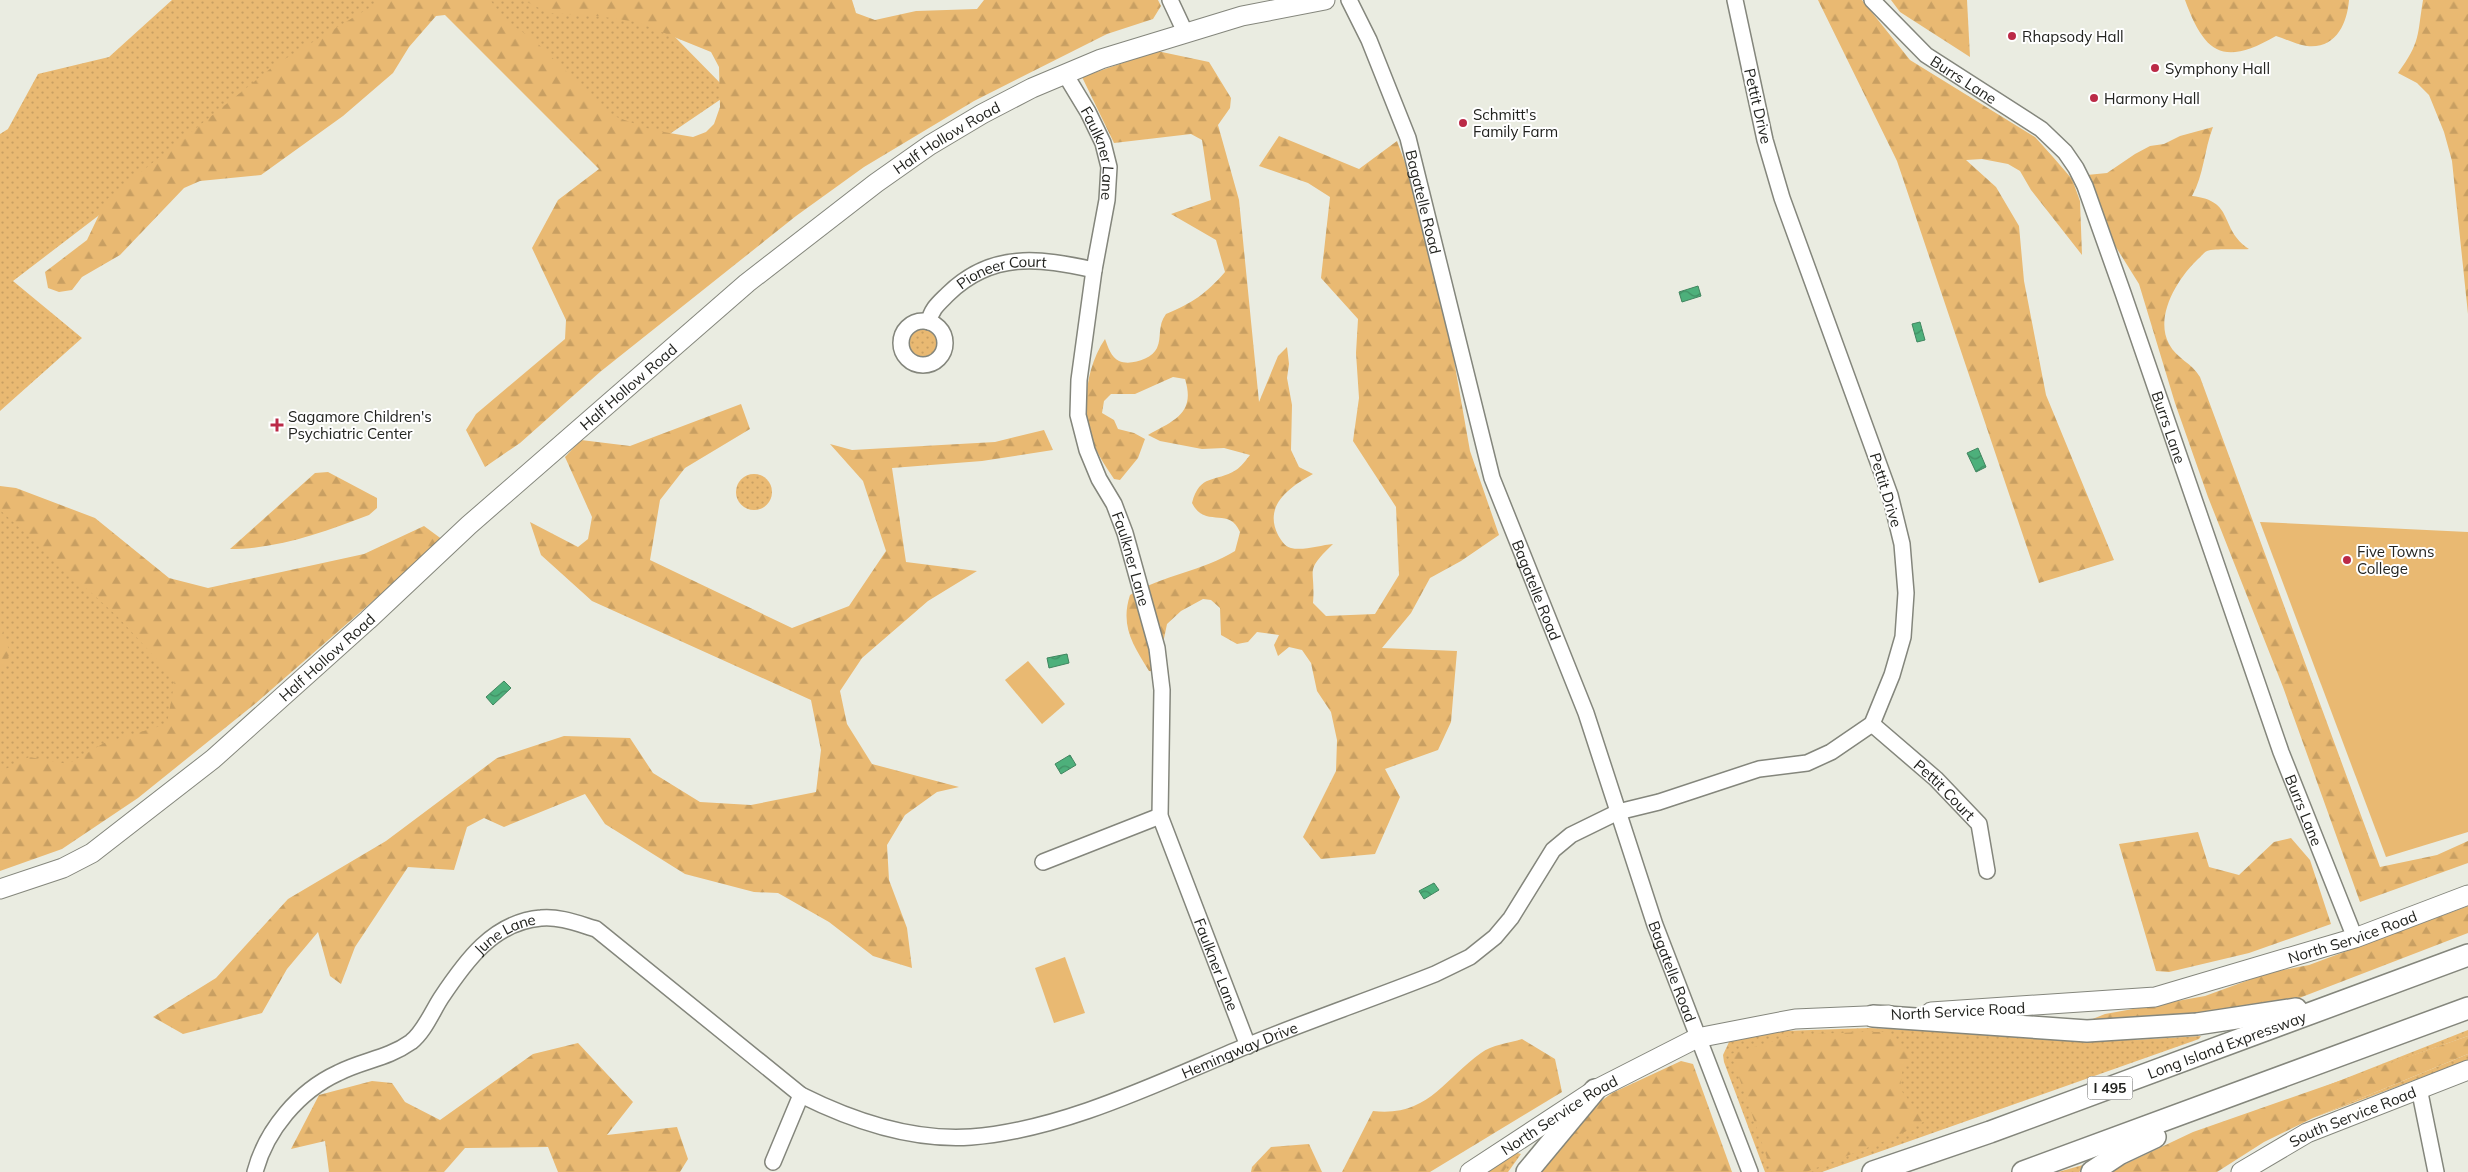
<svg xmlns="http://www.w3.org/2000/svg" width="2468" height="1172" viewBox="0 0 2468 1172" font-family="Mulish,sans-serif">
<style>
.grass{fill:url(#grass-dots)}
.forest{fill:url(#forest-firs)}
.pitch{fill:#e9b972}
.water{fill:url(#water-waves);stroke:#40865f}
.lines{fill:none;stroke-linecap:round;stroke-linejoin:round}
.minor-casing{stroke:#84867c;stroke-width:18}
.major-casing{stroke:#84867c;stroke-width:21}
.highway-casing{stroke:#84867c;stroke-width:24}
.minor{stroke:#fff;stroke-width:15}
.major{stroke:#fff;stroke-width:19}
.highway{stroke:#fff;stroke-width:21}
.poi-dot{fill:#bb2a47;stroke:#fff;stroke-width:2}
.labels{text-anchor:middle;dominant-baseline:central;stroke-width:4;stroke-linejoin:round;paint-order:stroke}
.shield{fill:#fff;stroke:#646562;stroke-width:1}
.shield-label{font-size:14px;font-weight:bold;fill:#22231f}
.poi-label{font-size:15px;fill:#22231f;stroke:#fff;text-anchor:start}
.street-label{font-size:15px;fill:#22231f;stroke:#fff}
</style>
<defs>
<pattern id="grass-dots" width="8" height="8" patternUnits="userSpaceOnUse" patternTransform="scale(1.25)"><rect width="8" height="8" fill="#e9b972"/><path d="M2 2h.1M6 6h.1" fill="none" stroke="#c89f62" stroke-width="1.8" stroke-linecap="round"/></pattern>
<pattern id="forest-firs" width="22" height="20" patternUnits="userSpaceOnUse" patternTransform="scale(1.25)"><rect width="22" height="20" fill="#e9b972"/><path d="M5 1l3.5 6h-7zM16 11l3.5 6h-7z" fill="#c89f62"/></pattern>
<pattern id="water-waves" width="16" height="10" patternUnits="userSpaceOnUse" patternTransform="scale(1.25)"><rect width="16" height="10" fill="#4db07b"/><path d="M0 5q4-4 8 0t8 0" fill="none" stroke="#408f64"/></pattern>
</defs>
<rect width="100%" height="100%" fill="#eaece1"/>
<!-- grass -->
<g class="grass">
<path d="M172,0H405L332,37L13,281L82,338L0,411V134L8,129L38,74L109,57Z"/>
<path d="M442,0H646L671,33L730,93L621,167Z"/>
<circle cx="923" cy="343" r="20"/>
<circle cx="754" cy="492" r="18"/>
<path d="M0,490L232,710L0,866Z"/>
<path d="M1869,1028L2133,1040L2201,1036L2199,1039L1822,1172H1765L1724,1062L1723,1055L1729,1042L1783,1031Z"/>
<path d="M2468,1030V1036L2316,1090Z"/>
<path d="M2468,1054V1060L2313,1118Z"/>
<path d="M1514,1152L1521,1154L1508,1172H1482Z"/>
<path d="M2090,1163L2079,1172H2058Z"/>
</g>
<!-- forest -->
<g class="forest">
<path d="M382,0H490L506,21L533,39L611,115L652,130L693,137L706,132L714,124L720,107L719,67L711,52L637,22L598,16L549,13L523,0H852L856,13L875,20L916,11L977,9L984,0H1158L1161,6L1153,19L1107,34L974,101L864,167L796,216L600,372L520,443L485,467L466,430L476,414L565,339L566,320L532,248L558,200L599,169L445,15L436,16L409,47L393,73L343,116L261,175L200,181L184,188L120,255L82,277L72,290L59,292L48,288L45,272L87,240L106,200L275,65Z"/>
<path d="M1818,0H1862L1910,60L2035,137L2053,157L2072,179L2080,201L2082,255L2031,190L2020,171L2008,164L1982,159L1966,160L1996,187L2019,226L2024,281L2046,395L2114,560L2039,583L1897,161Z"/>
<path d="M1891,0H1967L1970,57L1900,12Z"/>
<path d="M2185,0H2349C2347,24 2336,49 2307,46C2297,45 2286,39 2276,36C2224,66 2205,55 2185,0Z"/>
<path d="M2423,0H2468V314L2452,161L2444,132L2429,95L2417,83L2398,73C2421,41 2417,36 2423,0Z"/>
<path d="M1157,51L1209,62L1231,98L1230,108L1218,125L1239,200L1259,402L1278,356L1287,347L1289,364L1287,378L1292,405L1291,450L1299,467L1313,474C1290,487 1263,505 1278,535C1281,540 1285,547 1291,548C1303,551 1321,545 1333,544C1303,573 1316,567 1313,603L1326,616L1375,614L1399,575L1396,507L1353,441L1359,398L1356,353L1358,319L1321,278L1330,197L1308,183L1259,166L1279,136L1359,169L1397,141L1432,236L1470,451L1499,535L1461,561L1430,578L1411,613L1382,648L1457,651L1451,722L1438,750L1385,769L1400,797L1375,854L1321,859L1303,837L1336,771L1337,740L1331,712L1317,691L1311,663L1302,650L1289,647L1278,656L1274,645L1279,635L1257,632L1248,642L1237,644L1221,635L1220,608L1211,600L1203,599L1181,611L1167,624L1162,648L1169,673L1149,671C1133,645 1120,626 1130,595C1163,575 1203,571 1235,551L1240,532C1229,506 1205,529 1192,503C1200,473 1215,483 1236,470C1241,467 1246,460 1250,455L1224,448L1202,449L1160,441L1148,435C1173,421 1196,414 1185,379L1173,377L1135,394H1111L1104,401L1102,413L1114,420L1118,429L1134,433L1145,439L1138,458L1120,480L1114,479C1104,464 1094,449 1089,431C1082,401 1088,364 1105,339C1108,347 1111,357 1119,361C1130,366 1152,359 1157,348C1162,337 1157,326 1166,314C1192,303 1206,294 1225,272L1216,240L1171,214L1211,200L1202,140L1191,134L1114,143L1082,77Z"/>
<path d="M2213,127C2204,150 2204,175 2192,196C2236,201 2218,228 2249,249C2239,250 2215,248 2207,251C2204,252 2201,257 2198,259C2178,278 2154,316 2169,344C2177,359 2192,363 2200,377L2380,867L2437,855L2468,841V863L2360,902L2283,687L2208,497L2175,403L2139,284L2114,244L2087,175L2107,173L2135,154L2150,146L2164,144L2180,136Z"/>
<path d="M741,404L750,429L685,468L660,500L650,560L792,628L849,606L886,551L863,481L830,444L852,450L995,442L1044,430L1053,450L982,461L892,468L906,562L977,571L928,601L862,658L840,691L847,724L872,764L959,787L937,792L905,815L887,845L889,880L907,928L912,968L873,956L829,922L778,893L754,892L685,874L605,824L585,794L504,827L484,818L467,827L454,870L408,867L355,947L341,984L330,976L318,932L287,969L262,1013L183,1034L153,1017L216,978L288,899L386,841L497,758L564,736L630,738L653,773L700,802L751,805L816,792L821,750L811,700L592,601L541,555L530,522L578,547L588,539L592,517L565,457L581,440L630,446Z"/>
<path d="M328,472L377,498V508L369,515C324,532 278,549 230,549L315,473Z"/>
<path d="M0,486L16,488L95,518L169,578L208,588L364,554L424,526L443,540L256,703L138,798L62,849L0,871V842L2,841L0,837V772L29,757L68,764L104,743L167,724L175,679L117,616L0,510Z"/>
<path d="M0,623L10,653L3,668H0Z"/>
<path d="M2198,832L2209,867L2239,875L2274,842L2291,838L2310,860L2331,924L2249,953L2169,972L2156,971L2119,844Z"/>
<path d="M2468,906V933L2294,1000L2163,1023L2090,1020L2105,1014L2205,996L2268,973L2309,965Z"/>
<path d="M1863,1032H1885L1917,1058L1903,1066L1900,1089L1925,1121L1897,1136L1806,1172H1772L1731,1054L1793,1035Z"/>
<path d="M2468,1036V1054L2313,1118L2264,1142L2217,1172H2113L2117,1168L2193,1132Z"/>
<path d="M1522,1039L1555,1059L1562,1092L1430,1172H1342L1373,1111C1428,1117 1443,1080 1481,1053C1491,1045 1510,1043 1522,1039Z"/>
<path d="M578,1043L633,1102L607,1135L677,1127L688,1159L680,1172H558L548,1147L465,1148L444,1172H329L325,1141L291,1149L319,1095L372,1081L392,1083L405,1102L440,1120L533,1054Z"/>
<path d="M1681,1061L1693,1064L1732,1172H1539L1581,1116L1612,1093Z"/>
<path d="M1309,1144L1322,1172H1251L1252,1167L1271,1147Z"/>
<path d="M1517,1152L1503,1172H1488Z"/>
</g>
<!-- pitch -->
<g class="pitch">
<path d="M2260,522L2468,532V832L2386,857Z"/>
<path d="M1028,661L1065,704L1042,724L1005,680Z"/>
<path d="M1065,957L1085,1013L1054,1023L1035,968Z"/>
</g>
<!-- water -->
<g class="water">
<path d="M1698,286L1701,296L1682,302L1679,292Z"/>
<path d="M1920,322L1925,340L1917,342L1912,324Z"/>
<path d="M1978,448L1986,467L1976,472L1967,453Z"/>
<path d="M1067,654L1069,663L1049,668L1047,658Z"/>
<path d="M504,681L511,688L493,705L486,697Z"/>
<path d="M1070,755L1076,765L1061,774L1055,764Z"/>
<path d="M1434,883L1439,890L1424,899L1419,891Z"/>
</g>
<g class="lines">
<!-- minor casing -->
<g class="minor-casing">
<g id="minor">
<path d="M1170,0L1185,32"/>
<path id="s1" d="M1349,0L1369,40L1408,138L1492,478L1586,713L1655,925L1750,1172"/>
<path id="s2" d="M1872,0L1926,55L2041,129L2065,152L2076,168L2085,186L2123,293L2281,752L2355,938"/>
<path id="s3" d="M1065,74L1088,112L1103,143L1109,167L1107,200L1094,270L1079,380L1078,415L1087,450L1099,479L1114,504L1125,533L1157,648L1162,690L1160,816L1248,1046"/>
<circle cx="923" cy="343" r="22"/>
<path id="s4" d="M929,322C931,309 939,303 948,294C992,251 1040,258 1094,270"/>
<path id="s5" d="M1872,724L1936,779L1979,824L1987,871"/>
<path d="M1043,862L1160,816"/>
<path d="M2419,1088L2436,1172"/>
<path d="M773,1162L801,1095"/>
<path id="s6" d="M255,1172C266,1130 299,1091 338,1073C363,1060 387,1059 411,1042C424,1032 432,1012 441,998C465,962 493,922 541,918C559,916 579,924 596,929L801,1095C853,1121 912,1141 971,1137C1063,1130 1160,1082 1244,1047C1307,1021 1372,999 1435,974L1470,957L1495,937L1511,918L1553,850L1571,835L1618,812L1659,802L1759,769L1807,763L1831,752L1872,724L1892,675L1903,637L1906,593L1902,544L1890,495L1782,198L1765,140L1735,0"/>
</g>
</g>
<!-- major casing -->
<g class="major-casing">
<g id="major">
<path id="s7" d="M0,889L63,868L92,853L213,759L368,620L469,525L747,283L876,183L930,145L982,114L1032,88L1101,59L1242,16L1325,0"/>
<path id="s8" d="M1931,1012L2155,997L2355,938L2468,895"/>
<path id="s9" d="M1470,1172L1595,1090L1697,1038L1795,1019L1889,1015"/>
<path id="s10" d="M2241,1172L2307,1133L2468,1070"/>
</g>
</g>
<!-- highway casing -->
<g class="highway-casing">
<g id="highway">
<path d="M1873,1016L2087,1031L2197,1024L2296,1009"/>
<path d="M1527,1172L1595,1090"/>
<path id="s11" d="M1873,1172L1990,1132L2468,955"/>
<path d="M2023,1172L2468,1008"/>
<path d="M2092,1172L2119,1154L2155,1137"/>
</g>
</g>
<!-- minor -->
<use href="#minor" class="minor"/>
<!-- major -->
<use href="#major" class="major"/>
<!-- highway -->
<use href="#highway" class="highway"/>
</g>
<!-- markers -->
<g class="poi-dot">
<circle cx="2012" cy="36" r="5"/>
<circle cx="2155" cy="68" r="5"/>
<circle cx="2094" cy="98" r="5"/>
<circle cx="1463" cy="123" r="5"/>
<path d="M274.5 417.5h5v5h5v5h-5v5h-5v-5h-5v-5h5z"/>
<circle cx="2347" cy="560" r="5"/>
</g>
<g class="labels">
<!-- shield labels -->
<rect class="shield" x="2087.5" y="1076.5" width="45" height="23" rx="4"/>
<g class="shield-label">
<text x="2110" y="1088">I 495</text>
</g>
<!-- poi labels -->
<g class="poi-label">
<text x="2022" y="36">Rhapsody Hall</text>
<text x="2165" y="68">Symphony Hall</text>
<text x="2104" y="98">Harmony Hall</text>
<text x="1473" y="114">Schmitt's<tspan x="1473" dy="17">Family Farm</tspan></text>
<text x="288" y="416">Sagamore Children's<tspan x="288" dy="17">Psychiatric Center</tspan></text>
<text x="2357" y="551">Five Towns<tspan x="2357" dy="17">College</tspan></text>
</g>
<!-- street labels -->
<g class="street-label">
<text stroke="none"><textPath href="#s2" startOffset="122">Burrs Lane</textPath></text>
<text transform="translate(1758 106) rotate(77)">Pettit Drive</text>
<text stroke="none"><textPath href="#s7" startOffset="1215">Half Hollow Road</textPath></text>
<text stroke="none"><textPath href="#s3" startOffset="88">Faulkner Lane</textPath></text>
<text stroke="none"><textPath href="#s1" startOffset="216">Bagatelle Road</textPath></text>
<text stroke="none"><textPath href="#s4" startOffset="95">Pioneer Court</textPath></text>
<text stroke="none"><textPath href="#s7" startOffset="810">Half Hollow Road</textPath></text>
<text stroke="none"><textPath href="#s2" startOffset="542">Burrs Lane</textPath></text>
<text transform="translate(1886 490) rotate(73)">Pettit Drive</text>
<text stroke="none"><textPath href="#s3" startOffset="508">Faulkner Lane</textPath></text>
<text stroke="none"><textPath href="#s1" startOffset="621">Bagatelle Road</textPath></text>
<text stroke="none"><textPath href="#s7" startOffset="405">Half Hollow Road</textPath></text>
<text stroke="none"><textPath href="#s5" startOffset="98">Pettit Court</textPath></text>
<text stroke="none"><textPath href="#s2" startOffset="948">Burrs Lane</textPath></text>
<text stroke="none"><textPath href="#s8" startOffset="431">North Service Road</textPath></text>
<text stroke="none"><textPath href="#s6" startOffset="359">June Lane</textPath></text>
<text stroke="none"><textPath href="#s3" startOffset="928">Faulkner Lane</textPath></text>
<text stroke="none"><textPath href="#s1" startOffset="1026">Bagatelle Road</textPath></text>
<text transform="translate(1958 1011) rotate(-3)">North Service Road</text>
<text stroke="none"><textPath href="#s11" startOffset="376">Long Island Expressway</textPath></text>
<text stroke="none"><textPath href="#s6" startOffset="1180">Hemingway Drive</textPath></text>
<text stroke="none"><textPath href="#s9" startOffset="106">North Service Road</textPath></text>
<text stroke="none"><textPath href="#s10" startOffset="125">South Service Road</textPath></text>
</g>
</g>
</svg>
